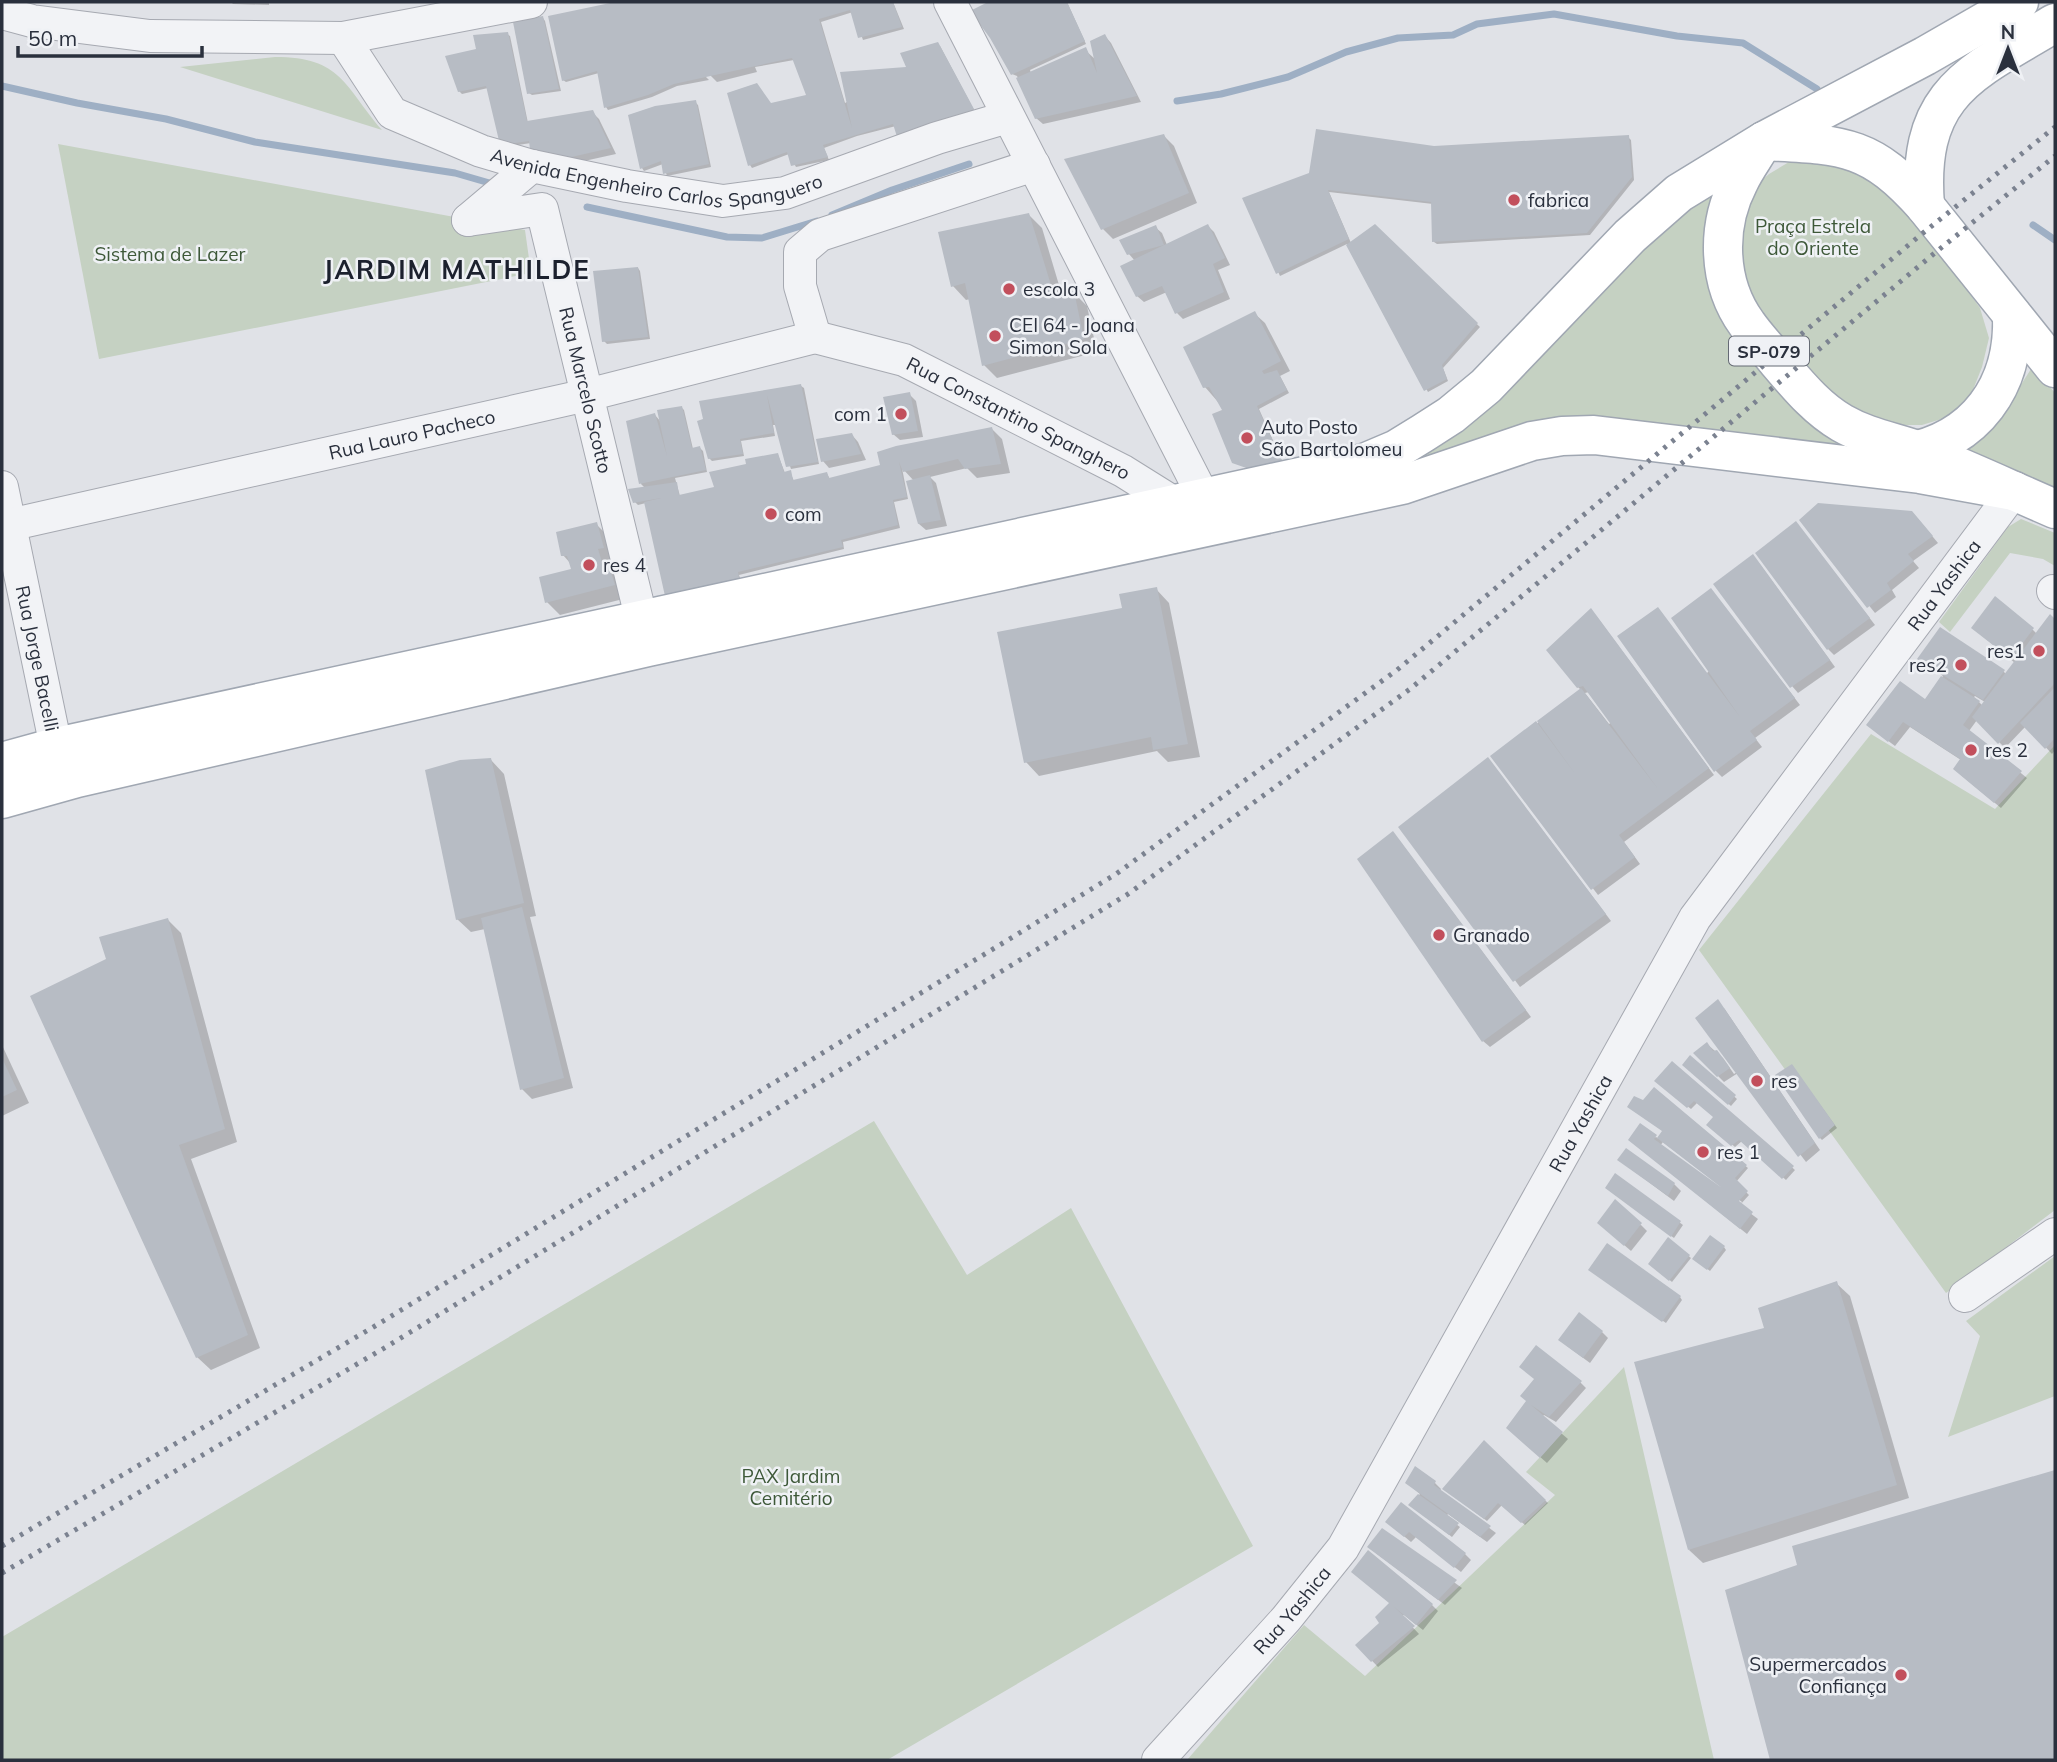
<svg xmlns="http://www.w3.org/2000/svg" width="2057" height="1762" viewBox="0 0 2057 1762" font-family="Mulish,sans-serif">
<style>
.green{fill:#c5d1c2}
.shadow{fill:#0003;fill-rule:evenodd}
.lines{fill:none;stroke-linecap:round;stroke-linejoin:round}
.stream{stroke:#9eafc4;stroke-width:7}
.building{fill:#b7bcc4}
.minor-casing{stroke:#a6a9b1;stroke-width:34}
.major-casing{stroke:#a0a7b2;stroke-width:41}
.minor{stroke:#f2f3f6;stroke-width:32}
.major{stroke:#fff;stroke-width:38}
.rail{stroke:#7b8290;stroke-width:5;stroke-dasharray:3.5 7;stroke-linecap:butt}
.poi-dot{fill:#c24f5c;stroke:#eff1f5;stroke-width:2.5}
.labels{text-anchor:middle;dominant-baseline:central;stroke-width:5;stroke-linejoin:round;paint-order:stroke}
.shield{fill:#eff1f5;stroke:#656a74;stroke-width:2}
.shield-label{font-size:18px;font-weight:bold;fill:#2a303d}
.street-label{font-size:19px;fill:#2a303d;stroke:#eff1f5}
.poi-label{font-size:19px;fill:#2a303d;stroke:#eff1f5;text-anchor:start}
.park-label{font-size:19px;fill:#3d5838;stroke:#eff1f5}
.district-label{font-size:26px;font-weight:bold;letter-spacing:2px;fill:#1c212e;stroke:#eff1f5}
</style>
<rect width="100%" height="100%" fill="#e0e2e7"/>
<!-- green -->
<g class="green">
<path d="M275,57C342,57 344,86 382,130L180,67Z"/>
<path d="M58,144L525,230L531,273L99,359Z"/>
<path d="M1825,161L1854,166L1903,200L1980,308L1989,338L1982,367L1969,400L1948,417L1922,425H1889L1862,415L1837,399L1753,313L1734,249L1754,187L1769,174L1789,162Z"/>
<path d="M1721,180L1708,261L1845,443L1806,446L1689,437L1422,468L1410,455Z"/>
<path d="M2033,366L2055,393V494L1954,457C1995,433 2008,404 2033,366Z"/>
<path d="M2021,519L2055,533V566L2043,559L2010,553L1950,632L1939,622L2008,527Z"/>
<path d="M1871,734L1995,809L2055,745V1210L1946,1293L1699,950Z"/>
<path d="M874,1121L967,1275L1071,1208L1253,1546L887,1760H2V1637Z"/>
<path d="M2055,1256V1396L1948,1437L1980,1336L1966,1321Z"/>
<path d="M1624,1367L1714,1760H1187L1304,1625L1365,1676L1555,1495L1526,1472Z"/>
</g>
<!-- shadow -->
<g class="shadow">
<path d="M231,2H269V5L233,4Z"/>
<path d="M621,2H893L904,29L863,40L853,12L821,22L845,103L908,69L940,46L975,112L896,126L857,136L824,148L829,160L796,167L789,154L752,168L750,165L771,105L809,97L794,60L755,67L757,72L717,82L704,69L701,72L709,80L677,86L652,97L608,110L606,107L599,73L566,82L563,80L618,3Z"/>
<path d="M992,2H1067L1086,44L1030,70L1031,73L1085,50L1096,60L1105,36L1111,43L1141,102L1043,124L1036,118L1017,76L1012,74L991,37L972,12Z"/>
<path d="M543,18L545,21L561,91L532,95L529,93Z"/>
<path d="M507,34L510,36L528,123L592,112L599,119L616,154L539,171L531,143L505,147L488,88L462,94L459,91Z"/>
<path d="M695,102L698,105L711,167L667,176L663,164L644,171L642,168L630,116Z"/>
<path d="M1164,136L1174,146L1197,203L1113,239L1103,229Z"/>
<path d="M1628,137L1631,140L1634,180L1590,235L1437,244L1434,242L1433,204L1329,192L1351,243L1374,227L1480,327L1443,368L1448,381L1428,392L1347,244L1280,276L1245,199L1434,148Z"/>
<path d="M1028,214L1042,228L1062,295L1074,293L1087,306L1097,352L997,378L984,365L970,299L966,300L953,286Z"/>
<path d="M1208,226L1214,232L1230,265L1218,270L1230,299L1183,319L1177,313L1167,292L1144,302L1137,296L1135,261L1129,254L1155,227L1162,233L1167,245Z"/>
<path d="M638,268L640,271L650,339L607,344L604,341Z"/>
<path d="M1255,314L1265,323L1290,371L1280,376L1289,393L1259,409L1284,465L1259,473L1234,462L1225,410L1205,387Z"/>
<path d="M801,386L804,388L819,464L791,469L776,425H773L775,436L741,441L744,456L712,461L709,458L706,420L701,402Z"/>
<path d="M909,394L916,401L923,437L900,440L893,434Z"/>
<path d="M682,408L684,410L693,449L700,448L703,451L707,472L675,478L680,496L716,489L748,466L778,455L785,473L790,472L794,481L827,474L830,479L882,466L992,429L1002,439L1010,473L977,478L967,468L930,477L936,483L947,526L926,530L919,524L914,481L902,468L908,499L894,502L900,528L843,542L844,549L739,575L742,584L646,503L638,505L635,502L645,488L641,484L655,415L661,422Z"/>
<path d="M852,435L858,442L866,460L829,468L823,461Z"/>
<path d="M1918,519L1938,543L1913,561L1919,568L1892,590L1896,597L1875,613L1801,521Z"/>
<path d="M596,524L610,538L616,561H610L612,567L620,575L627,598L560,615L547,602L573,570L571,564L563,555Z"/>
<path d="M1802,530L1875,625L1834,655L1828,649Z"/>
<path d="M1759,563L1835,667L1798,693L1792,686Z"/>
<path d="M1156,589L1169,603L1200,757L1168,762L1157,751L1039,776L1026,762L1124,609Z"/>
<path d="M1717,597L1800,705L1755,738L1762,747L1722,777L1716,771L1707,673L1709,671Z"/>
<path d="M2050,616L2055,621V750L2052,754L2026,726L2005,748L1977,720L1969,731L2027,778L2001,808L1961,775V760L1910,727L1895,746L1875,731L1926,702L1943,676L1919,659L2003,671L2006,674L2015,663L1973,628L2033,630L2037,634ZM1975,696L1985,702L1983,706L1974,697Z"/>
<path d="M1597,617L1714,775L1624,842L1640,864L1598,895L1493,757L1581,690L1578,687ZM1589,692L1612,722L1609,724L1585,693Z"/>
<path d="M491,760L504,774L536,916L530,917L573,1088L532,1099L522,1089L485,929L471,932L457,919Z"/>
<path d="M1494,766L1611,921L1520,987L1401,827Z"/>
<path d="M1399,840L1531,1017L1490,1047L1483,1041Z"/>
<path d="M168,920L181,933L237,1142L191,1159L260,1348L211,1370L197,1357L108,959Z"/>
<path d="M1724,1008L1820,1150L1806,1162L1738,1073L1724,1082L1695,1053L1707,1044L1723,1058L1734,1074L1737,1072Z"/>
<path d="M2,1045L29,1103L2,1116Z"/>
<path d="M1690,1058L1737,1099L1731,1106L1684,1065Z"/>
<path d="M1673,1064L1795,1170L1786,1180L1742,1141L1735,1147L1708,1124L1715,1117L1697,1103L1691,1109L1656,1081Z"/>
<path d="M1794,1069L1837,1128L1822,1140L1820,1138Z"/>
<path d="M1654,1089L1748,1168L1736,1182L1749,1195L1740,1205L1742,1202L1663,1142L1660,1146L1758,1219L1747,1234L1637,1146L1656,1137L1659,1139L1664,1132L1644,1103Z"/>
<path d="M1619,1160L1674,1184L1681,1191L1674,1201Z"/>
<path d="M1616,1175L1683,1225L1674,1238L1609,1190Z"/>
<path d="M1641,1225L1647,1231L1631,1251L1606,1229Z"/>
<path d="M1669,1239L1691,1258L1672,1282L1650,1263Z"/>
<path d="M1724,1247L1726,1250L1710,1271L1697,1261Z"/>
<path d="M1593,1272L1680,1297L1682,1300L1666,1323Z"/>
<path d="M1836,1283L1850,1296L1909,1498L1703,1563L1689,1550Z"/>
<path d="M1602,1332L1608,1338L1590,1363L1567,1346Z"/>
<path d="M1580,1382L1586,1388L1556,1422L1544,1415L1542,1417L1568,1439L1547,1463L1514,1434L1528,1402Z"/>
<path d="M1484,1443L1548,1503L1525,1525L1502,1505L1487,1521L1447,1491Z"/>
<path d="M2055,1472V1760H1771L1727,1591L1799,1566L1794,1547Z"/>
<path d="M1407,1483H1435L1441,1489L1440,1491L1496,1533L1487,1542L1448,1514L1446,1517L1460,1527L1452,1537L1410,1505L1420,1494Z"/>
<path d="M1387,1522L1465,1554L1471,1560L1461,1572L1416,1537L1411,1542Z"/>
<path d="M1382,1530L1462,1588L1445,1605L1376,1553Z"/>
<path d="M1391,1604L1432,1605L1438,1611L1423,1630L1404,1615L1402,1616L1419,1634L1378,1667L1357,1645L1382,1623Z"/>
</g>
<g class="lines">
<!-- stream -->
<g class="stream">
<path d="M2,86L77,103L166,119L255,142L455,173L493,184"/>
<path d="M1177,101L1221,94L1288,77L1346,52L1398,38L1453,35L1477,24L1554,14L1677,36L1743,43L1817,89"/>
<path d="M587,207L727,237L762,238L817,221"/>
<path d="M832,215L892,190L969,164"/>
<path d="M2033,225L2055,240"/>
</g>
</g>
<!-- building -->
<g class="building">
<path d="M615,2H893L902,27L858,38L850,10L819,19L852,128L840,72L906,67L900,53L938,42L974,109L932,131L898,140L893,124L823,145L828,157L791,166L787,152L748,166L727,93L757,83L771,103L806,95L792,58L674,84L648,95L604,108L597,71L562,81L548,16Z"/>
<path d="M988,2H1067L1085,41L1011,75L990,38L970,11Z"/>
<path d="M543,16L559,89L527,94L513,22Z"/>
<path d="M508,32L527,121L593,110L611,148L532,166L529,141L500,145L486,86L458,92L445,56L476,49L473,35Z"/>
<path d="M1105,34L1137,96L1035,119L1016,78L1086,47L1097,73L1090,41Z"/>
<path d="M696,100L709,164L663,174L661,161L640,169L628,115L655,106Z"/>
<path d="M1316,129L1434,146L1629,135L1632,177L1587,233L1432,242L1431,202L1328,190L1349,239L1276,274L1242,198L1309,173Z"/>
<path d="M1164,134L1189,193L1101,230L1064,159Z"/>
<path d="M1029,213L1054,295L1074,291L1084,339L982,366L965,283L951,287L938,232Z"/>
<path d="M1208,224L1225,258L1213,264L1224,292L1175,314L1162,286L1136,297L1120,266L1164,245L1127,255L1119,240L1156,225L1164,245Z"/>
<path d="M1375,224L1478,323L1442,365L1447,379L1424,391L1346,245Z"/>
<path d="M638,267L648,337L602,342L593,271Z"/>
<path d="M1255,311L1281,361L1262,371L1264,374L1277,370L1287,390L1257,406L1283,463L1255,471L1232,463L1212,414L1222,410L1209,387L1203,388L1183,347Z"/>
<path d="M801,384L818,462L786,467L767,395L774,433L740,439L743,454L708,459L697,421L703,419L699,401Z"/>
<path d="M910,392L918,431L892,435L883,397Z"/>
<path d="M682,406L692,448L700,446L706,470L639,484L626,421L655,413L667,456L657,410Z"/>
<path d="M992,427L1001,464L965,469L958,459L903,472L899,462L907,497L893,500L898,525L841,540L843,547L738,572L740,582L665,596L644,502L661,498L633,503L628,489L677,482L679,495L714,487L709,472L746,464L745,459L778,453L784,472L791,470L793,480L827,472L829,478L880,465L877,452L896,446Z"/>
<path d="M852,433L861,454L821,462L816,439Z"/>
<path d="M930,475L941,520L918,524L906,481Z"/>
<path d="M1818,503L1912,511L1933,536L1908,554L1914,561L1887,583L1891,590L1867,608L1799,520Z"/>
<path d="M1796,521L1870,618L1827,650L1755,553Z"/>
<path d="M597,522L604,548L598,549L602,562L607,560L615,585L545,603L539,577L571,569L567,556H561L556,532Z"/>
<path d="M1753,554L1830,660L1790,688L1713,584Z"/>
<path d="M1157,587L1188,744L1153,750L1151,737L1024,763L997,632L1122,608L1119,594Z"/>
<path d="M1711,588L1795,698L1750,731L1757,740L1714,772L1617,636L1658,607L1740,717L1671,618Z"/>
<path d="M1995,596L2034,628L2011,659L1971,628Z"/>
<path d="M1591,608L1709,768L1619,835L1635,857L1591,890L1490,756L1536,721L1576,775L1537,721L1581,688L1658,789L1583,686L1577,688L1546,650Z"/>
<path d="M2050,614L2055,619V683L1998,744L1972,717Z"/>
<path d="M1940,627L2005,670L1983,700L1917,659Z"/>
<path d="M1941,676L1980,701L1963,725L2022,771L1994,803L1953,769L1960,759L1903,722L1888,742L1866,725L1900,681L1925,699Z"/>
<path d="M2055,687V738L2045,749L2020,723Z"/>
<path d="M1488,757L1606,914L1513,982L1398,827Z"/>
<path d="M491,758L524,903L456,920L425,770L460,760Z"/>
<path d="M1393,831L1526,1010L1482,1042L1357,859Z"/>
<path d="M522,907L564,1078L520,1090L481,918Z"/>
<path d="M168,918L225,1129L179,1145L248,1335L196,1358L30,996L106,959L99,937Z"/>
<path d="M1718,999L1815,1143L1798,1157L1695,1018Z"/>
<path d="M1707,1042L1713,1051L1717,1050L1730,1068L1717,1077L1693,1053Z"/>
<path d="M1690,1055L1736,1095L1728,1105L1682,1065Z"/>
<path d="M2,1058L17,1090L2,1097Z"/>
<path d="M1672,1061L1794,1166L1782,1179L1739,1140L1731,1146L1706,1125L1713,1117L1694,1101L1687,1108L1654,1081Z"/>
<path d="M1792,1064L1835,1125L1819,1139L1775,1075Z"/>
<path d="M1654,1087L1747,1165L1735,1178L1748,1191L1739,1201L1753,1212L1740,1229L1628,1140L1640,1123L1657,1135L1654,1139L1722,1188L1657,1138L1662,1131L1627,1107L1634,1096L1643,1100Z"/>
<path d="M1626,1148L1675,1183L1668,1196L1617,1160Z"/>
<path d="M1615,1173L1681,1221L1671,1237L1605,1188Z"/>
<path d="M1615,1199L1642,1223L1624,1246L1597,1223Z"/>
<path d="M1710,1235L1725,1246L1707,1270L1692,1259Z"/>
<path d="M1668,1237L1690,1255L1669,1281L1648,1264Z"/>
<path d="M1607,1243L1681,1296L1662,1322L1588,1270Z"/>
<path d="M1837,1281L1897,1485L1688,1550L1634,1362L1764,1328L1758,1308Z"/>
<path d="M1579,1312L1603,1331L1583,1358L1558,1340Z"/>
<path d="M1536,1345L1582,1381L1549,1417L1531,1405L1563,1432L1540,1458L1506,1428L1526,1401L1520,1396L1534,1379L1519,1367Z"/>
<path d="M1484,1440L1546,1500L1521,1523L1498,1503L1484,1519L1442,1489Z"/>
<path d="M1415,1466L1436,1481L1434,1485L1491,1526L1480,1537L1405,1483Z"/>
<path d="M2055,1470V1760H1770L1725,1590L1797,1565L1792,1546Z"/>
<path d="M1418,1494L1459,1523L1449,1535L1408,1505Z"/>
<path d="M1401,1502L1466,1553L1454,1568L1409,1532L1404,1537L1385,1522Z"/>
<path d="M1382,1528L1457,1580L1438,1600L1367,1547Z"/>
<path d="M1368,1550L1433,1604L1416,1625L1393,1606L1415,1626L1371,1662L1355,1645L1379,1623L1375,1617L1389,1603L1351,1572Z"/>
</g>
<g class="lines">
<!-- minor casing -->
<g class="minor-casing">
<g id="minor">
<path d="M950,2L1201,492L1209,520"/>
<path d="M2,13L32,21L150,36L343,38L531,2"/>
<path id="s1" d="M343,38L392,113L481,151L532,166L627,186L723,201L785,193L937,138L1008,117"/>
<path id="s2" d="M468,220L542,209L647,642"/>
<path d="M468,220L532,166"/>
<path d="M815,337L800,286V252L820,235L1034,165"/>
<path id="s3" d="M2,487L56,747"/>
<path id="s4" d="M9,525L587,395L815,337L904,360L1123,471L1187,511"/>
<path d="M2053,591L2055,593"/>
<path d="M1965,1296L2055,1234"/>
<path id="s5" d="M1158,1760L1286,1619L1343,1548L1695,918L2014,491"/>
</g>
</g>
<!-- major casing -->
<g class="major-casing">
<g id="major">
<path d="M1764,141C1843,145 1870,144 1925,206L2055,368"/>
<path d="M1761,145C1754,157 1745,169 1739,182C1716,226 1717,283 1747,324C1756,337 1767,348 1777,361C1797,384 1816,408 1842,423C1868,438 1896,442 1923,452C1968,470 2011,490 2055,509"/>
<path d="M1925,206C1916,93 1969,74 2055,23"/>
<path d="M1905,453C1976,440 2015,386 2012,315"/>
<path d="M2,762L56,747L1364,463L1397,449L1423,433L1451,415L1486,386L1630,236L1679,193L1764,141L1925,56L2019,2"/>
<path d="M2,799L77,778L648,647L1402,485L1532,441L1562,436L1594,435L1920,474L2014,491"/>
</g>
</g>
<!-- minor -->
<use href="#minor" class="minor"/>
<!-- major -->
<use href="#major" class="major"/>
<!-- rail -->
<g class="rail">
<path d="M2,1546L375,1326L1116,874L1397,670L1923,233L2055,127"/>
<path d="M2,1573L386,1347L1128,894L1410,689L1936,252L2055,156"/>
</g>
</g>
<!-- markers -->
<g class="poi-dot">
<circle cx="1514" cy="200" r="7"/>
<circle cx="1009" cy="289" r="7"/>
<circle cx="995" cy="336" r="7"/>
<circle cx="901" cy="414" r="7"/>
<circle cx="1247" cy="438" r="7"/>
<circle cx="771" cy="514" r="7"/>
<circle cx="589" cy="565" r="7"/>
<circle cx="2039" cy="651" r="7"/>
<circle cx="1961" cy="665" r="7"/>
<circle cx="1971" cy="750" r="7"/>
<circle cx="1439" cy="935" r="7"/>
<circle cx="1757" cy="1081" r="7"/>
<circle cx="1703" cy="1152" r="7"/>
<circle cx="1901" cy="1675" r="7"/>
</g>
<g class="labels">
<!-- shield labels -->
<rect class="shield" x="1729" y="336.5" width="80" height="29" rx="5"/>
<g class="shield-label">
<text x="1769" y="351">SP-079</text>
</g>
<!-- street labels -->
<g class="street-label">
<text stroke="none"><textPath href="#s1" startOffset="366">Avenida Engenheiro Carlos Spanguero</textPath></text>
<text stroke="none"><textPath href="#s2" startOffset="261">Rua Marcelo Scotto</textPath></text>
<text stroke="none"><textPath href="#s4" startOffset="1048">Rua Constantino Spanghero</textPath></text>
<text stroke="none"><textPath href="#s4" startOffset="413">Rua Lauro Pacheco</textPath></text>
<text stroke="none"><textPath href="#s5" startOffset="1419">Rua Yashica</textPath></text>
<text stroke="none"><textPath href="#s3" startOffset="175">Rua Jorge Bacelli</textPath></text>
<text stroke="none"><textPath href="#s5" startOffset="768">Rua Yashica</textPath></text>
<text stroke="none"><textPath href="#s5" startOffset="201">Rua Yashica</textPath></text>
</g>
<!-- poi labels -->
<g class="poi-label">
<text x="1528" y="200">fabrica</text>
<text x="1023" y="289">escola 3</text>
<text x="1009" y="325">CEI 64 - Joana<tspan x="1009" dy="22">Simon Sola</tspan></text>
<text x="887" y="414" text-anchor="end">com 1</text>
<text x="1261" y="427">Auto Posto<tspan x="1261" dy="22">São Bartolomeu</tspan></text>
<text x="785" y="514">com</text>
<text x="603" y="565">res 4</text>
<text x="2025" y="651" text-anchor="end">res1</text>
<text x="1947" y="665" text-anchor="end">res2</text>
<text x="1985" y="750">res 2</text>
<text x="1453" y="935">Granado</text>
<text x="1771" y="1081">res</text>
<text x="1717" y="1152">res 1</text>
<text x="1887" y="1664" text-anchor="end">Supermercados<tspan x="1887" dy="22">Confiança</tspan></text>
</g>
<!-- park labels -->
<g class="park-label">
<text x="1813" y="226">Praça Estrela<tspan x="1813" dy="22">do Oriente</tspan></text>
<text x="170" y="254">Sistema de Lazer</text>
<text x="791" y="1476">PAX Jardim<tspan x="791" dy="22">Cemitério</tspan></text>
</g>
<!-- district labels -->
<g class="district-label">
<text x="457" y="269">JARDIM MATHILDE</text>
</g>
</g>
<!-- border -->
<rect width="2057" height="1762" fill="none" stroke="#2a303d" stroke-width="7"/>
<!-- north arrow -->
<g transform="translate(2008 49)" stroke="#eff1f5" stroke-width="5" paint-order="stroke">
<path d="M0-5L12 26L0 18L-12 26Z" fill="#2a303d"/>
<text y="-10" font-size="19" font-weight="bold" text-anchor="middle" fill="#2a303d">N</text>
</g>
<!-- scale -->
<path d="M18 46v10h184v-10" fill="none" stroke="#2a303d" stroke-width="3.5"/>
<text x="28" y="46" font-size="21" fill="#2a303d" stroke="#eff1f5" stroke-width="5" paint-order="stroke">50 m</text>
</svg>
